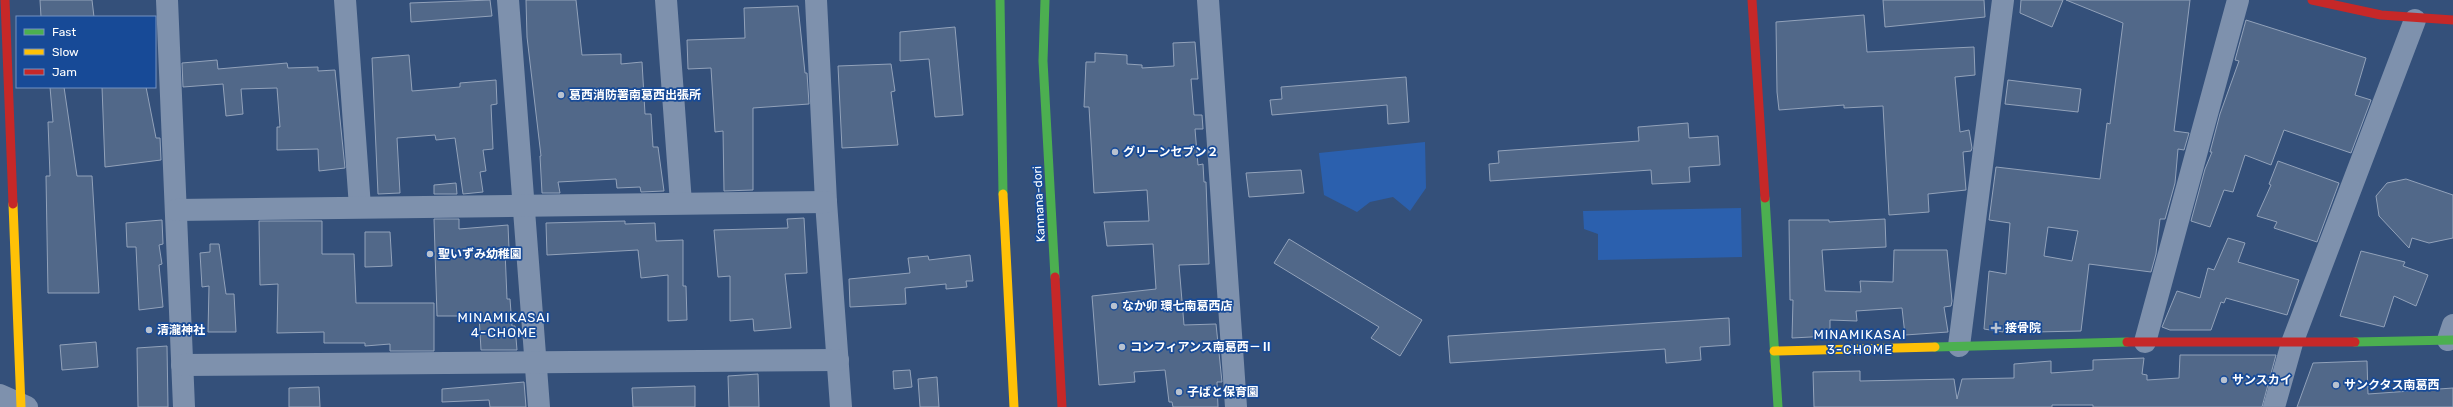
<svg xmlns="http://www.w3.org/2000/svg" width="2453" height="407" viewBox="0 0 2453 407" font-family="Rubik,'Noto Sans JP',sans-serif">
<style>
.park{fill:#2b60ae}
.building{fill:#516889;stroke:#92a2ba;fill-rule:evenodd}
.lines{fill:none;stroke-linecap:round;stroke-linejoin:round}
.street{stroke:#7e91ad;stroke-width:22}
.fast{stroke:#4caf50;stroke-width:9}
.slow{stroke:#ffc107;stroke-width:9}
.jam{stroke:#c62828;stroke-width:9}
.poi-dot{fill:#b8c2d0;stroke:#174a97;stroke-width:1.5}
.labels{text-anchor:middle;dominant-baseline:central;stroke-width:3.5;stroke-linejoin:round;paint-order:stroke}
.poi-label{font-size:12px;font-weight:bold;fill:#fff;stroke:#174a97;text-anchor:start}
.street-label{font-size:12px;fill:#fff;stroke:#174a97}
.neighbourhood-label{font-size:13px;letter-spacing:1px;fill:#fff;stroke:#174a97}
</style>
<rect width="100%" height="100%" fill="#34507a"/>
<!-- park -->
<g class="park">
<path d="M1425,142L1426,188L1410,211L1393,197L1370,202L1357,212L1324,195L1319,153Z"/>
<path d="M1741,208L1742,257L1598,260V234L1584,229L1583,211Z"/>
</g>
<!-- building -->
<g class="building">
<path d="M40,0H92L94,17H41Z"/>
<path d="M490,0L492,16L411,22L410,3Z"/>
<path d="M526,0H576L582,55L621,54V64L642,62L645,114H651L653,147H658L664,191L641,192L640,187L617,188L616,179L558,182L560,193H542L540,156H541L527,37Z"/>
<path d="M1883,0H1984L1985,17L1885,27Z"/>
<path d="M2021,0H2063L2052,27L2020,13Z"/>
<path d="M2066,0H2190L2174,131L2189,133L2184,150L2178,149L2175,183L2165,219H2160L2156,254L2151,272L2089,264L2081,331L2035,332L2003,329V332L1984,329L1989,271L2006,274L2010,223L1989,220L1996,167L2100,179L2107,123L2110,124L2123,23ZM2048,227L2078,231L2072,261L2044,256Z"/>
<path d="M798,6L805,73H807L809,104L753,108V190L724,191L723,131L715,132L711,68L688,69L687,40L745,38L744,8Z"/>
<path d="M1864,15L1867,52L1974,47L1975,75L1955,77L1960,132L1969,130L1972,148L1971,151L1963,152L1966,190L1928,194L1929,212L1889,215L1883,106L1844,108V105L1779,110L1777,92L1776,22Z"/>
<path d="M2246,20L2366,58L2355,95L2371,100L2351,153L2284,130L2271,165L2245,155L2233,192L2224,190L2210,227L2191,221L2205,169L2212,152H2210L2220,114L2239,61L2235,60Z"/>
<path d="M955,27L963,115L935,117L929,59L900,61V32Z"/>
<path d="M1195,42L1198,79H1191L1194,115H1202L1203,129H1195L1198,165L1203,164L1204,182H1206L1209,264L1179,265L1184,325L1216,324L1222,382H1217L1218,407H1173L1172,402H1169L1165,370L1134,372L1135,382L1099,385L1092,296L1156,289L1153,244L1107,246L1104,222L1149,221L1147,190L1094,193L1089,107H1084L1086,62H1095V53L1127,55V64L1142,65V68L1174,66L1173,43Z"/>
<path d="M409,55L412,91L460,87V83L496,80L497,104L491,105L493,149L483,150L486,171L480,172L483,192L463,194L455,138L436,140L435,135L397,138L400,193L378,194L372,58Z"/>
<path d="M217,60L218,69L287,63L288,68L318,67V71L335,70L345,168L319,171L318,149L277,150V127H280L277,88L241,89L243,114L226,116L223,84L183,87L182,63Z"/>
<path d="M891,64L895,91L891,92L898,145L842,148L838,66Z"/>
<path d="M1406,77L1409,122L1388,124L1387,105L1272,115L1270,100L1282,99L1281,87Z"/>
<path d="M2008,80L2081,89L2078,112L2005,104Z"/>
<path d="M50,87H64L77,176H92L99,293H48L46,176H50L48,122H53Z"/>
<path d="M102,87H146L156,138H160L161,160L105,167Z"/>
<path d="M1688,123L1689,138L1718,136L1720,165L1689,167L1690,182L1652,184L1651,170L1490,181L1489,164L1499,163L1498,151L1639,141L1638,127Z"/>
<path d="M2278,161L2339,183L2317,242L2274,228L2277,222L2257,216L2271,185L2269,184Z"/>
<path d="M1301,170L1304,193L1249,197L1246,173Z"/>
<path d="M2406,179L2453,195V238L2429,243L2412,238L2409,248L2379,216L2376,196L2387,183Z"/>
<path d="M456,183L457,194H434V185Z"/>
<path d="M804,218L807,273L785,274L791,328L754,331L753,319L730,321V276L718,277L714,230L788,228L787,219Z"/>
<path d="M434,219H459V229L508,225L509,249L505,250L507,299H510L512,326H515L517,350H481L479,316H437Z"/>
<path d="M1885,219L1886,247L1822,250L1825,291L1861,292L1860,281L1893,282L1894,250H1947L1952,301L1951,306L1944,307L1948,332L1905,335L1902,308L1856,311L1857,321L1830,320V336L1792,338L1793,300H1790L1789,220H1829V222Z"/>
<path d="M162,220L163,244L159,245L162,264L159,265L163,307L139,310L136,247H127L126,223Z"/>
<path d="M259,221H322V254H354L356,303H434V351H390V344L365,346V343H324V332L277,333L278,284L260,285Z"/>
<path d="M625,221V224L655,223L656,241L683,240V286H686L687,320L668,321V275L641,278L638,250L547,255L546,223Z"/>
<path d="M365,232H390L392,266L365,267Z"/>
<path d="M2228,238L2245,243L2238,262L2299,280L2287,315L2226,298L2224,303L2221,302L2211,330H2170L2162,327L2177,291L2200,298L2208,268L2214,270Z"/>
<path d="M1289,239L1422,320L1400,356L1371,338L1379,327L1274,263Z"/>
<path d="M210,244H219L226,294H234L236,332H208L209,286L202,287L200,253L210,252Z"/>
<path d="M2361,251L2405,262L2403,266L2428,275L2416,306L2394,296L2384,327L2340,316Z"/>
<path d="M970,255L973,281H966L967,287L946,289V284L905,288L906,304L850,307L849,279L910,273L908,258L928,256L929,260Z"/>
<path d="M1729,318L1730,345L1700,347L1701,360L1666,363L1665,349L1450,363L1448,336Z"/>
<path d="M96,342L98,367L62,370L60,345Z"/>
<path d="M167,346L168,407H138L137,348Z"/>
<path d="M2180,355H2276L2262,407H2093V405H2052V407H1814L1813,372L1860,371V381L1954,379L1957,399L1962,379L2014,378V364L2051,361V373L2093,370V360L2144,358L2142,374L2147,375V380L2179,378Z"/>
<path d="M2367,361L2368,394L2453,388V407H2297L2313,363Z"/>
<path d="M910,370L912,387L894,389L893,371Z"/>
<path d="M758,374L759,407H729L728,376Z"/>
<path d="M937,377L939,407H920L918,379Z"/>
<path d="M524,382L526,407H490L489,400L442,402V389Z"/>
<path d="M695,386V407H633L632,388Z"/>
<path d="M319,387L320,407H289V388Z"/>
</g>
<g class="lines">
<!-- street -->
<g class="street">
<path d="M167,0L184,407"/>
<path d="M345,0L360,207"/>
<path d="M508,0L539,407"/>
<path d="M666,0L681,203"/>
<path d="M816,0L826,202L841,407"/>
<path d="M1208,0L1236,407"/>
<path d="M176,210L826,202"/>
<path d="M2448,340L2453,325"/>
<path d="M2145,342L2238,0"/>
<path d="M1959,346L2003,0"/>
<path d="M182,365L838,360"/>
<path d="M0,395L27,407"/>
<path d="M2274,407L2292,343L2415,20"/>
</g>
<!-- fast -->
<g class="fast">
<path d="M1000,0L1003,194"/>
<path d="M1045,0L1043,61L1055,277"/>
<path d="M1765,198L1778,407"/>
<path d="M2355,342L2453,340"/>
<path d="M1935,347L2127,342"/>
</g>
<!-- slow -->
<g class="slow">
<path d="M1003,194L1014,407"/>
<path d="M13,204L21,407"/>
<path d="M1774,351L1935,347"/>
</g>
<!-- jam -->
<g class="jam">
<path d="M5,0L13,204"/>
<path d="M1752,0L1765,198"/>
<path d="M2312,0L2381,15L2453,20"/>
<path d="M1055,277L1062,407"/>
<path d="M2127,342H2355"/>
</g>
</g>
<!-- markers -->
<g class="poi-dot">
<circle cx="561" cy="95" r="4"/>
<circle cx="1115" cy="152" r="4"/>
<circle cx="430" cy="254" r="4"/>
<circle cx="1114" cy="306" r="4"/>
<path d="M1994 322h4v4h4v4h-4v4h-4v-4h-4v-4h4z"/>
<circle cx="149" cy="330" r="4"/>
<circle cx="1122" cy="347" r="4"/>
<circle cx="2224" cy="380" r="4"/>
<circle cx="2336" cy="385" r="4"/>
<circle cx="1179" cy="392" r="4"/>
</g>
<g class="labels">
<!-- poi labels -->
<g class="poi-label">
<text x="569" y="95">葛西消防署南葛西出張所</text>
<text x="1123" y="152">グリーンセブン２</text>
<text x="438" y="254">聖いずみ幼稚園</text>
<text x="1122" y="306">なか卯 環七南葛西店</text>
<text x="2005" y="328">接骨院</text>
<text x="157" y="330">清瀧神社</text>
<text x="1130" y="347">コンフィアンス南葛西－Ⅱ</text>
<text x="2232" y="380">サンスカイ</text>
<text x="2344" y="385">サンクタス南葛西</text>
<text x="1187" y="392">子ばと保育園</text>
</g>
<!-- street labels -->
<g class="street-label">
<text transform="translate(1039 204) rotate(-93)">Kannana-dori</text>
</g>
<!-- neighbourhood labels -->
<g class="neighbourhood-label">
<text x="504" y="317">MINAMIKASAI<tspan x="504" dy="15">4-CHOME</tspan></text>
<text x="1860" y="334">MINAMIKASAI<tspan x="1860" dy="15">3-CHOME</tspan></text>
</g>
</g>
<!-- legend -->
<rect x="16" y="16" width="140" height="72" fill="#174a97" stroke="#7492c1"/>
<rect x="24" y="29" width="20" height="6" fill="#4caf50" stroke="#7492c1"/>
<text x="52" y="36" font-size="12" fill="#ffffff">Fast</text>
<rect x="24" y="49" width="20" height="6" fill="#ffc107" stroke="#7492c1"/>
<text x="52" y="56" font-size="12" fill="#ffffff">Slow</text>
<rect x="24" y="69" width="20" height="6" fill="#c62828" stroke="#7492c1"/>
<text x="52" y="76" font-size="12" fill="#ffffff">Jam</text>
</svg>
